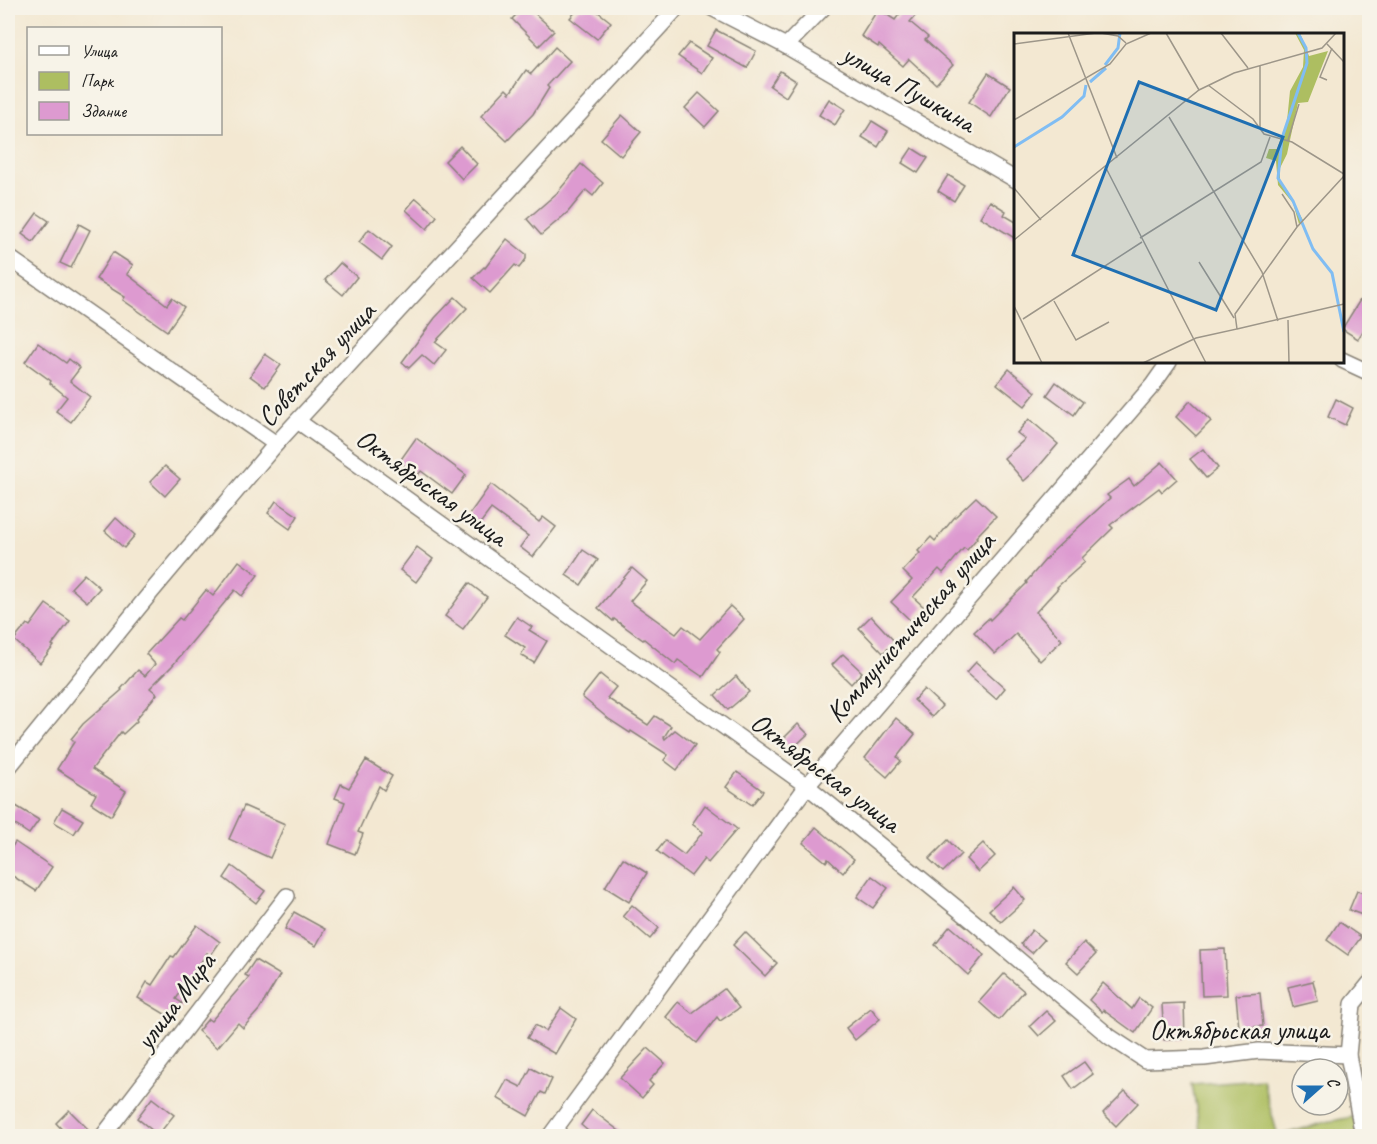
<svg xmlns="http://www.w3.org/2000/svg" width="1377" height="1144" viewBox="0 0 1377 1144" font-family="Caveat,sans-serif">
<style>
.green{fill:#adbe61;stroke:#646d3e;stroke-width:1.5}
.building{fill:#dd9ad0}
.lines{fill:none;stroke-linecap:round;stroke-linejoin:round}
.street-casing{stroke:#888277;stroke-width:18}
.street{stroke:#fff;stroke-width:15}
.labels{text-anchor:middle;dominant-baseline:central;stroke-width:5;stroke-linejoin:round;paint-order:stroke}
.street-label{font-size:28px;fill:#1c1c1c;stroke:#f7f3e8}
.inset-river{fill:none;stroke:#80bdf3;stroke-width:3}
.inset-road{fill:none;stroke:#9d9689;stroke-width:1.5}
.view{fill:#1f6fb2;fill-opacity:0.15;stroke:#1f6fb2;stroke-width:3}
.inset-edge{fill:none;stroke:#1c1c1c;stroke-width:3}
</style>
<rect width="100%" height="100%" fill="#f7f3e8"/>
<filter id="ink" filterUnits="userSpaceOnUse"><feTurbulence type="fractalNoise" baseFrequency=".0167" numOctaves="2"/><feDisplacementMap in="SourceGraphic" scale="12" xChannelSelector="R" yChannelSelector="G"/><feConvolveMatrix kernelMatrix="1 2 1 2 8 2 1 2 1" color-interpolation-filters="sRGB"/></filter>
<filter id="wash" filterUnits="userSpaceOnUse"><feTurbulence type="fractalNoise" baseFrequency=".008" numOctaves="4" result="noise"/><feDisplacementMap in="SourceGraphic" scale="24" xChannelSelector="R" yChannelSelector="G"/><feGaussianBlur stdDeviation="1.35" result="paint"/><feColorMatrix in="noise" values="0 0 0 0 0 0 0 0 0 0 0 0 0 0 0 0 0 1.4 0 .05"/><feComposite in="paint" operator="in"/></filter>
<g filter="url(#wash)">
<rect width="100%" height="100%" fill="#f3e8d2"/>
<!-- green -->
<path class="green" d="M1262,1079L1278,1136L1326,1122L1369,1114V1136H1201L1192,1084Z"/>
<g id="blocks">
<!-- building -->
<g class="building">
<path d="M523,8H529L554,31L539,46L512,19Z"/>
<path d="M579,8H593L611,22L597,39L570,18Z"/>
<path d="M904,8H922L910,22L928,37L925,40L953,65L936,84L909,59L903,66L879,45L878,47L861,36L878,9L895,20Z"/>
<path d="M716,30L756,51L747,68L707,46Z"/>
<path d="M689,43L712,58L702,73L678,56Z"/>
<path d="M555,47L570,61L547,86L549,88L533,114L507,141L481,116L506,89L510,93L526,70L531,74Z"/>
<path d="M780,71L796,81L786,97L770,86Z"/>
<path d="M988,73L1010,87L991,117L969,102Z"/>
<path d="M699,93L719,111L705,127L685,108Z"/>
<path d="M829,99L845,109L835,125L819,115Z"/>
<path d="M622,115L641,132L621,156L601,139Z"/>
<path d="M872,121L888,131L878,147L862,137Z"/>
<path d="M460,146L477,164L462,179L445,161Z"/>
<path d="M912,148L928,158L918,173L902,163Z"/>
<path d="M581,164L603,183L593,196L586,190L568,212L541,235L527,219L557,193Z"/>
<path d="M948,175L964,185L954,201L938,191Z"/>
<path d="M416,198L437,216L427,229L406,210Z"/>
<path d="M990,201L1006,211L1004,215L1016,222V239L980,217Z"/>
<path d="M37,213L49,221L33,242L22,234Z"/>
<path d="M79,224L90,230L71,268L60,263Z"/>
<path d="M369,229L392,247L382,260L359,242Z"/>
<path d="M507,239L526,254V259L519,268L515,265L490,293L473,278L484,267L485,268Z"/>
<path d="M113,252L133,265L127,274L167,305L172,298L184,307L167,331L123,300L125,297L96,279Z"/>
<path d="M340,263L357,277L343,295L325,280Z"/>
<path d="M455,297L467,308L435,342L446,350L434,365L422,355L409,368L402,362L435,318Z"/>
<path d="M1360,300L1370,306V320L1358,339L1342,329Z"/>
<path d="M38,343L66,363L69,359L80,368L70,381L90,397L71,422L56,411L67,397L50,383L51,381L25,362Z"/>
<path d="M265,354L281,365L265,387L250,376Z"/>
<path d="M1009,369L1036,392L1025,406L997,384Z"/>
<path d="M1056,382L1083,402L1074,415L1047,395Z"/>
<path d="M1336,399L1353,408L1345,425L1328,417Z"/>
<path d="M1190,401L1211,421L1196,436L1176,417Z"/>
<path d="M1029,419L1058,444L1035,471L1024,481L1004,458L1025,439L1017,433Z"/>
<path d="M416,438L466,475L452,494L421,471L418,475L399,462Z"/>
<path d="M1203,449L1218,468L1206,478L1190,459Z"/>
<path d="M1162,462L1177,479L1162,492L1159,488L1110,525L1113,528L1082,558L1085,562L1057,587L1058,588L1036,612L1062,640L1040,661L1016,634L995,654L974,632L989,618L990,620L1027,583L1026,582L1052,552L1110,498L1107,495L1129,479L1134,486Z"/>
<path d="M165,466L180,479L165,496L150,482Z"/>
<path d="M491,484L539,522L543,517L556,527L533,557L520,547L528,536L491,509L479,525L468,516Z"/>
<path d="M976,497L996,516L976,537L977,538L967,550L964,548L943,573L939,569L913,597L924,607L911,621L891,602L912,580L903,571L920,553L918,551L931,537L935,541L954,518Z"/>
<path d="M276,501L298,516L290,529L268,513Z"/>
<path d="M116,518L135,535L124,548L105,531Z"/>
<path d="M417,547L433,559L416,582L400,570Z"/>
<path d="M583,550L598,560L581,585L566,575Z"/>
<path d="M239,561L258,575L242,596L235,590L172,666L150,688L157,694L136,719L137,721L123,734L121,732L92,769L126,791L111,816L91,803L96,794L57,769L74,742L71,739L83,724L122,690L121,689L138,670L145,676L155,664L146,654L179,618L182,620L206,590L213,596Z"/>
<path d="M632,568L647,581L630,601L676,634L683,626L700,639L730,606L744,619L717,649L720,652L703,677L678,660L675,664L644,639L643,640L614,619L613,621L598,608Z"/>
<path d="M84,574L100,588L87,602L71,588Z"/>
<path d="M469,583L487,597L463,629L445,616Z"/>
<path d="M46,604L70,621L52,645L54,646L40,663L14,640L27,624L30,626Z"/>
<path d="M871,616L895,642L883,653L859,628Z"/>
<path d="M517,617L532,627L529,630L547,641L534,663L521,655L525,648L505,635Z"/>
<path d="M843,654L862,672L851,684L832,665Z"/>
<path d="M976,662L1005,688L996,699L966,673Z"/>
<path d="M600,674L616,687L607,698L648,725L655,716L671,726L664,737L665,739L675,730L695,745L677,770L664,760L668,755L631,731L630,733L610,720L582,697Z"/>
<path d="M736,676L749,692L728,710L715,695Z"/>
<path d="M924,689L942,706L932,717L914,700Z"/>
<path d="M896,718L915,734L897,757L901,761L887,777L865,758Z"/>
<path d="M798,724L808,734L791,750L782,740Z"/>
<path d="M366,760L392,776L384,790L379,786L358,832L363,834L355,854L329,844L345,802L335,798L341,784L349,788Z"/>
<path d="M737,772L763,791L752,805L726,787Z"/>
<path d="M705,805L737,829L708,863L704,859L691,876L657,851L665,841L684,855L703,832L692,824Z"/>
<path d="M16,806L39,820L29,834L8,820Z"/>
<path d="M244,806L285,824L270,858L229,839Z"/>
<path d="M62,808L83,820L74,834L54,822Z"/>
<path d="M816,827L854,859L843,873L828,859L826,862L803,843Z"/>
<path d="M948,840L961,854L943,872L929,859Z"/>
<path d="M15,842L52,867L36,891L8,873V853Z"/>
<path d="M983,843L995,856L978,872L966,859Z"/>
<path d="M623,858L647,873L629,902L605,887Z"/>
<path d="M232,866L265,891L256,903L224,878Z"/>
<path d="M872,876L888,888L873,908L857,897Z"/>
<path d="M1014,887L1025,900L1001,922L989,910Z"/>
<path d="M1357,891L1370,895V918L1349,910Z"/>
<path d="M632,905L659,928L650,939L623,916Z"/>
<path d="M294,912L325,929L316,946L285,929Z"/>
<path d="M1339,922L1361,937L1348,955L1327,940Z"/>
<path d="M197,925L220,942L210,956L207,953L176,999L182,1003L173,1019L138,998L147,982L152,985L171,956L174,957Z"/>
<path d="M950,926L984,955L968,975L935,945Z"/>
<path d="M1032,930L1044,940L1032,953L1021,944Z"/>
<path d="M745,932L777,963L765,976L733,945Z"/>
<path d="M1084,942L1096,954L1078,973L1066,962Z"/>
<path d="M1225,949L1227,995L1202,996L1200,950Z"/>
<path d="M255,960L280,975L259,1010L243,1028L238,1023L217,1048L198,1031L208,1019L211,1021L249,977L245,975Z"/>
<path d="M1004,974L1024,991L999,1020L979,1002Z"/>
<path d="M1313,981L1318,1001L1293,1007L1288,987Z"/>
<path d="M1103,983L1132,1009L1139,998L1152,1008L1135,1033L1103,1010L1102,1012L1089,1000Z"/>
<path d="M724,989L739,1008L720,1021L717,1017L697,1043L666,1017L678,1002L692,1013Z"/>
<path d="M1260,993L1263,1026L1239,1028L1236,995Z"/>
<path d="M1184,1003L1185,1039L1164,1040L1162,1004Z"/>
<path d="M561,1008L576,1019L555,1054L527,1038L535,1025L546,1031Z"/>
<path d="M871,1008L880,1019L855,1040L846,1028Z"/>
<path d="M1046,1011L1056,1021L1039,1036L1030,1026Z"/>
<path d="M648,1048L665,1063L649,1081L653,1085L642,1098L620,1078Z"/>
<path d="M1084,1062L1093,1074L1073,1089L1064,1076Z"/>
<path d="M531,1068L552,1079L545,1094L541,1092L528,1116L497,1098L507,1080L521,1087Z"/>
<path d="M1125,1091L1138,1103L1116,1126L1103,1113Z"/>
<path d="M152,1098L174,1115L158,1135L137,1118Z"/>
<path d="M69,1110L88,1129L80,1137H69L56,1123Z"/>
<path d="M592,1110L627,1137H595L581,1125Z"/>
</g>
</g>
</g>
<g filter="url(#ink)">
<use href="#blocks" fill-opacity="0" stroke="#888277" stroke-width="1.5"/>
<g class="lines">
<!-- street casing -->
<g class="street-casing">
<g id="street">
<path d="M712,8L786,46L1016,180"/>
<path d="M786,46L823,8"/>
<path d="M8,257L276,444"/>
<path d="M1342,360L1370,373"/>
<path d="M299,422L807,786L974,922L1110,1037L1145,1060L1204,1058L1259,1051L1348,1055"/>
<path d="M8,768L152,591L276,444L677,8"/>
<path d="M103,1136L287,896"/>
<path d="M550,1136L807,786L1152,386L1169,362"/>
<path d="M1363,1136L1348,1055L1353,1004L1370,983"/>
</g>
</g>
<!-- street -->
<use href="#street" class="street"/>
</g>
</g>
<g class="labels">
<!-- street labels -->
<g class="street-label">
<text transform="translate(909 88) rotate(30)">улица Пушкина</text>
<text transform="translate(316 364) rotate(-47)">Советская улица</text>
<text transform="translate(432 487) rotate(36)">Октябрьская улица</text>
<text transform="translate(910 627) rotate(-49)">Коммунистическая улица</text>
<text transform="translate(826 772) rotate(37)">Октябрьская улица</text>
<text transform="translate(175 1001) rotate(-53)">улица Мира</text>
<text x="1239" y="1029">Октябрьская улица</text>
</g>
</g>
<!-- overview -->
<g transform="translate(1014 33)">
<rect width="330" height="330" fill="#f3e8d2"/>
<path d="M281,0H286L295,23L314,18L294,69L284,70L273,121L266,135V147L289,187L285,191L279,170L264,152L262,128L252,125L255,116H263L273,88L276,58L289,34L290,17Z" fill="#adbe61"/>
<path class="inset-river" d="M284,0L292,15L293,30L268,105L264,145L279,168L299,216L318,240L330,299M91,32L104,15L106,0M76,49L92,35M0,114L48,84L70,63L72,52"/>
<path class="inset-road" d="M54,0L103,125M87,0L104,3L112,10M152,0L185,57M207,0L234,35M0,11L82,0M313,11L330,29M246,33V94M313,47L306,44L318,15M194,52L239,86L250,101L278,109L330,141M155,84L248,239L264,288M0,87L96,31L112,11L137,0M274,107L285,71M92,135L192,330M0,155L27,187M268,161L280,179L283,194M126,205L247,129L256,104M0,207L185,57L220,40L308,15L322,0M185,229L220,285M40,268L62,307L95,289M0,273L28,330M9,286L128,209M274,287L275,330M223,296L330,271M129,330L182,305L223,296L221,281L283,194L330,143"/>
<path class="view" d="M125,49L269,104L202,277L59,222Z"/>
<rect width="330" height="330" class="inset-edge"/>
</g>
<!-- margin -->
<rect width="1377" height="1144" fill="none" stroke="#f7f3e8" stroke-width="30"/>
<!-- legend -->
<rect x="27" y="27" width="195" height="108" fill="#f7f3e8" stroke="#9f9d96" stroke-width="1.5"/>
<rect x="39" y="46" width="30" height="9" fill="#ffffff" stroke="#9f9d96" stroke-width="1.5"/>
<text x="81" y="57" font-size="18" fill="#1c1c1c">Улица</text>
<rect x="39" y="72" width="30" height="18" fill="#adbe61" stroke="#9f9d96" stroke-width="1.5"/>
<text x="81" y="87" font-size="18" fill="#1c1c1c">Парк</text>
<rect x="39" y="102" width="30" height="18" fill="#dd9ad0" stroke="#9f9d96" stroke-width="1.5"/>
<text x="81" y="117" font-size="18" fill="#1c1c1c">Здание</text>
<!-- north arrow -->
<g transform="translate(1320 1087) rotate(69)"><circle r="28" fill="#f7f3e8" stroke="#9f9d96" stroke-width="1.5"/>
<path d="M0-4.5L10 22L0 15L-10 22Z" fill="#1f6fb2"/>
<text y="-9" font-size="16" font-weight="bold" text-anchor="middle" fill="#1c1c1c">С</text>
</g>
</svg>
